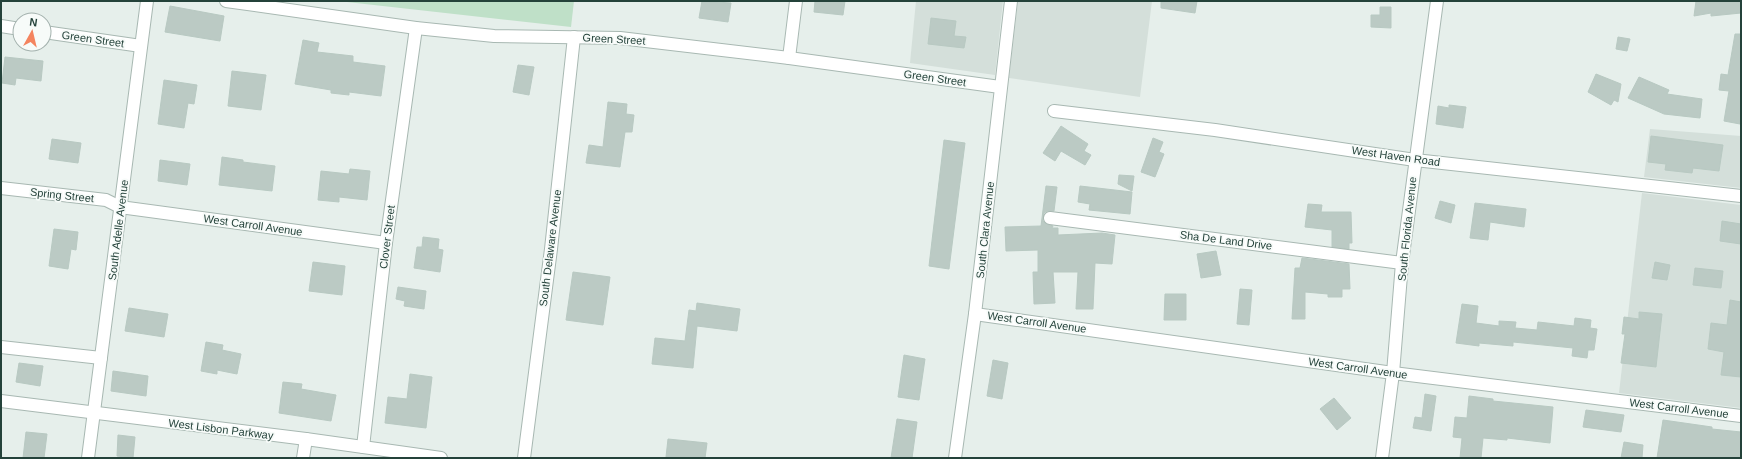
<svg xmlns="http://www.w3.org/2000/svg" width="1742" height="459" viewBox="0 0 1742 459" font-family="Arial,sans-serif">
<style>
.built{fill:#d4dfda}
.green{fill:#bfe0c8}
.building{fill:#bbcac4;stroke:#b8c9c2}
.lines{fill:none;stroke-linecap:round;stroke-linejoin:round}
.minor-casing{stroke:#a8b8b2;stroke-width:14}
.tertiary-casing{stroke:#a8b8b2;stroke-width:14}
.minor{stroke:#fff;stroke-width:12}
.tertiary{stroke:#fff;stroke-width:12}
.labels{text-anchor:middle;dominant-baseline:central;stroke-width:3.5;stroke-linejoin:round;paint-order:stroke}
.street-label{font-size:11px;fill:#24423a;stroke:#f7fbf9}
</style>
<rect width="100%" height="100%" fill="#e6efeb"/>
<!-- built -->
<g class="built">
<path d="M916,1H1003L995,75L910,63Z"/>
<path d="M1018,1H1152L1140,97L1009,78Z"/>
<path d="M1650,129L1741,136V188L1644,177Z"/>
<path d="M1642,193L1741,205V408L1619,393Z"/>
</g>
<!-- green -->
<path class="green" d="M338,1H574L571,27Z"/>
<!-- building -->
<g class="building">
<path d="M702,1L731,3L728,22L699,18Z"/>
<path d="M815,1H845L843,15L814,12Z"/>
<path d="M1161,1H1197L1195,13L1161,8Z"/>
<path d="M1696,1H1741V13L1711,16V13L1694,16Z"/>
<path d="M170,6L224,16L220,41L165,32Z"/>
<path d="M1380,7H1391V28L1371,27V15H1380Z"/>
<path d="M931,18L956,21L954,36L966,37L964,48L928,44Z"/>
<path d="M1735,34H1741V115L1740,124L1724,121L1729,91L1719,90L1721,74L1728,75Z"/>
<path d="M1618,37L1630,39L1627,51L1616,49Z"/>
<path d="M303,40L319,43L317,52L353,56V62L385,66L381,96L349,92V95L331,93V90L295,84Z"/>
<path d="M5,57L43,61L41,81L16,78L15,85L2,83Z"/>
<path d="M518,65L534,67L529,95L513,92Z"/>
<path d="M232,71L266,75L261,110L228,106Z"/>
<path d="M1596,74L1621,84L1618,102L1614,100L1611,105L1588,92Z"/>
<path d="M1639,77L1669,90L1667,94L1702,99L1700,118L1664,114L1628,98Z"/>
<path d="M164,80L197,85L194,104L188,103L184,128L158,124Z"/>
<path d="M608,102L627,104L626,114L634,115L632,132H625L620,167L586,163L589,145L603,147Z"/>
<path d="M1449,105L1466,107L1463,128L1436,124L1438,106L1449,108Z"/>
<path d="M1061,126L1088,144L1084,151L1091,155L1085,165L1061,151L1055,161L1043,153Z"/>
<path d="M1651,136L1723,145L1719,171L1693,168L1692,173L1665,170L1666,164L1648,162Z"/>
<path d="M1153,138L1163,142L1159,152L1164,154L1155,177L1141,172Z"/>
<path d="M52,139L81,143L78,163L49,159Z"/>
<path d="M944,140L965,143L949,269L929,266Z"/>
<path d="M222,157L243,160V162L275,166L272,191L219,185Z"/>
<path d="M160,160L190,164L187,185L158,181Z"/>
<path d="M350,169L370,171L367,200L339,197V202L318,200L321,171L349,174Z"/>
<path d="M1119,175L1134,176L1132,191L1118,184Z"/>
<path d="M1046,186L1057,187L1054,211H1047L1044,213L1043,221L1046,224L1053,226L1052,228H1058V235L1102,233L1115,235L1112,264L1095,263L1093,309H1076L1078,272H1053L1055,303L1034,304L1033,272H1038V250L1006,251L1005,227L1041,226Z"/>
<path d="M1080,186L1132,192L1130,214L1089,210L1090,204L1078,202Z"/>
<path d="M1440,201L1455,205L1451,223L1435,218Z"/>
<path d="M1475,203L1526,209L1524,227L1490,222L1488,240L1470,238Z"/>
<path d="M1308,204L1322,205L1321,212H1351L1352,243H1349V249L1332,247V230L1305,227Z"/>
<path d="M1722,221L1741,224V244L1720,241Z"/>
<path d="M54,229L78,232L76,250L71,249L68,269L49,266Z"/>
<path d="M423,237L439,239L438,249L443,250L440,272L414,268L417,247H422Z"/>
<path d="M1216,251L1221,275L1201,278L1197,254Z"/>
<path d="M1302,258L1349,264L1350,289H1342V297H1328V294L1305,292V319H1292L1295,268H1300Z"/>
<path d="M313,262L345,266L342,295L309,291Z"/>
<path d="M1655,262L1670,265L1667,280L1652,278Z"/>
<path d="M1695,268L1723,271L1721,288L1693,285Z"/>
<path d="M573,272L610,277L603,325L566,320Z"/>
<path d="M398,287L426,291L424,309L404,306L405,301L396,299Z"/>
<path d="M1240,289L1252,290L1249,325L1237,324Z"/>
<path d="M1165,294H1186V320H1164Z"/>
<path d="M1730,300L1741,302V377L1721,375L1724,352L1708,349L1711,323L1727,325Z"/>
<path d="M697,303L740,309L737,331L697,326L693,368L652,364L655,338L685,341L689,310L696,311Z"/>
<path d="M1462,304L1478,306L1476,323L1499,326V321L1516,322L1515,328L1537,330L1538,322L1574,326L1575,318L1591,320L1590,328L1597,329L1594,350H1588L1587,358L1572,356L1573,348L1513,342V346L1479,343V346L1456,343Z"/>
<path d="M129,308L168,314L164,337L125,331Z"/>
<path d="M1639,312L1662,314L1656,367L1621,363L1625,334H1622L1624,317L1639,319Z"/>
<path d="M206,342L223,345L222,350L241,354L237,374L217,370V374L201,371Z"/>
<path d="M904,355L925,359L919,400L898,397Z"/>
<path d="M993,360L1008,363L1002,399L987,396Z"/>
<path d="M19,363L43,366L40,386L16,382Z"/>
<path d="M113,371L148,376L146,396L111,391Z"/>
<path d="M410,374L432,377L426,428L385,423L388,397L407,399Z"/>
<path d="M283,382L302,384L301,389L336,395L331,421L279,413Z"/>
<path d="M1425,394L1436,396L1431,431L1413,428L1415,417L1422,418Z"/>
<path d="M1469,396L1493,399V401L1553,407L1550,443L1507,438V440L1483,438L1481,458H1460L1462,438L1453,437L1455,417L1467,418Z"/>
<path d="M1334,398L1351,418L1337,430L1320,409Z"/>
<path d="M1586,410L1624,415L1621,432L1583,427Z"/>
<path d="M897,419L917,422L912,458H891Z"/>
<path d="M1663,420L1712,427V429L1741,432V458H1657Z"/>
<path d="M26,432L47,434L44,458H23Z"/>
<path d="M118,435L135,437L133,458L117,456Z"/>
<path d="M668,439L707,443L705,458L666,457Z"/>
<path d="M1624,442L1643,445L1642,458H1621Z"/>
</g>
<g class="lines">
<!-- minor casing -->
<g class="minor-casing">
<g id="minor">
<path d="M226,1L416,28L494,36L620,38L789,58L1000,87"/>
<path d="M1,26L20,29"/>
<path d="M44,32L141,46"/>
<path d="M789,58L796,1"/>
<path d="M1054,111L1215,130L1415,160L1741,196"/>
<path d="M1,188L106,200L120,207L386,243"/>
<path d="M1050,218L1402,263"/>
<path d="M975,314L1393,373L1741,416"/>
<path d="M1,347L101,358"/>
<path d="M1,401L306,439L441,458"/>
<path d="M363,447L386,243L416,28"/>
<path d="M303,458L306,439"/>
<path d="M524,458L551,249L574,37"/>
<path d="M1382,458L1393,373L1402,263L1437,1"/>
</g>
</g>
<!-- tertiary casing -->
<g class="tertiary-casing">
<g id="tertiary">
<path d="M88,458L147,1"/>
<path d="M955,458L975,314L1011,1"/>
</g>
</g>
<!-- minor -->
<use href="#minor" class="minor"/>
<!-- tertiary -->
<use href="#tertiary" class="tertiary"/>
</g>
<g class="labels">
<!-- street labels -->
<g class="street-label">
<text transform="translate(93 39) rotate(8)">Green Street</text>
<text transform="translate(614 39) rotate(3)">Green Street</text>
<text transform="translate(935 78) rotate(8)">Green Street</text>
<text transform="translate(1396 156) rotate(8)">West Haven Road</text>
<text transform="translate(62 195) rotate(6)">Spring Street</text>
<text transform="translate(253 225) rotate(8)">West Carroll Avenue</text>
<text transform="translate(1407 229) rotate(-84)">South Florida Avenue</text>
<text transform="translate(118 230) rotate(-83)">South Adelle Avenue</text>
<text transform="translate(985 230) rotate(-84)">South Clara Avenue</text>
<text transform="translate(387 237) rotate(-83)">Clover Street</text>
<text transform="translate(1226 240) rotate(7)">Sha De Land Drive</text>
<text transform="translate(550 248) rotate(-83)">South Delaware Avenue</text>
<text transform="translate(1037 322) rotate(8)">West Carroll Avenue</text>
<text transform="translate(1358 368) rotate(8)">West Carroll Avenue</text>
<text transform="translate(1679 408) rotate(7)">West Carroll Avenue</text>
<text transform="translate(221 429) rotate(7)">West Lisbon Parkway</text>
</g>
</g>
<!-- border -->
<rect width="1742" height="459" fill="none" stroke="#24423a" stroke-width="4"/>
<!-- north arrow -->
<g transform="translate(32 32) rotate(8)"><circle r="19" fill="#f7fbf9" stroke="#a3b1ad"/>
<path d="M0-3L7 15L0 10L-7 15Z" fill="#f4845f"/>
<text y="-6" font-size="11" font-weight="bold" text-anchor="middle" fill="#24423a">N</text>
</g>
</svg>
